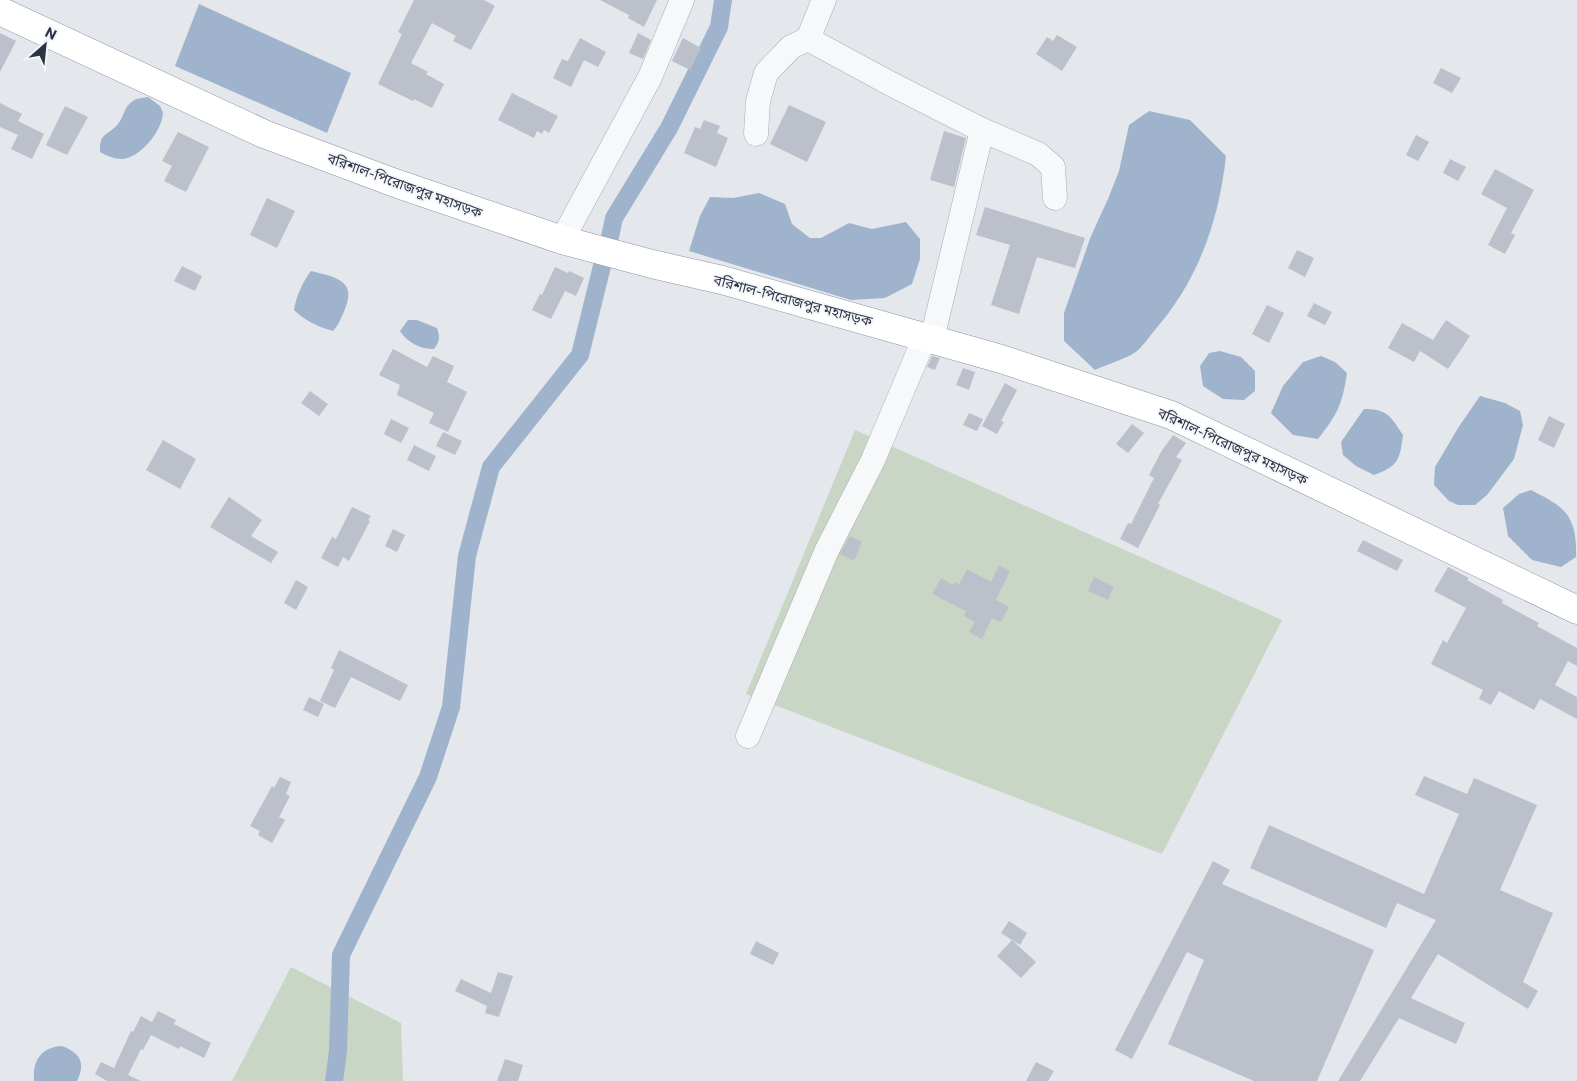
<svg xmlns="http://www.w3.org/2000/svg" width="1577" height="1081" viewBox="0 0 1577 1081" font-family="Commissioner,'Noto Sans Bengali',sans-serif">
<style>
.green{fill:#c9d6c5}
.water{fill:#9fb4cc}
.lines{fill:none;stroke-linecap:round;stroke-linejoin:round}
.canal{stroke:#9fb4cc;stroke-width:18}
.building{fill:#bbc0ca}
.minor-casing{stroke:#a9aeb7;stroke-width:25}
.highway-casing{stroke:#8b94a3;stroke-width:29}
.minor{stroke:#f7f8fa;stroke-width:24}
.highway{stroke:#fff;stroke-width:28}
.labels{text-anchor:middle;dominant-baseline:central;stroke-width:4;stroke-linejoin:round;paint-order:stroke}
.street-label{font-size:14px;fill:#2b3445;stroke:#f4f6f9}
</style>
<rect width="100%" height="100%" fill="#e4e7ec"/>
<!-- green -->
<g class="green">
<path d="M855,430L1282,620L1162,854L746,694Z"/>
<path d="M291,967L401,1023L403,1081H232Z"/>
</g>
<!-- water -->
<g class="water">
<path d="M199,4L351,73L327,133L175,66Z"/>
<path d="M148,97L160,106L163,113C162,131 141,157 123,159C114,159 107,156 100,152C99,132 108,136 118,124C124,117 124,106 133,101C136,98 143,98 148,97Z"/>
<path d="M1149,111L1190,120L1226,156C1219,221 1198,281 1154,331C1149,337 1143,346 1137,351C1129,358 1105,365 1095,370L1064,341V313L1091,236L1108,199L1119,171L1129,125Z"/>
<path d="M759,193L785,204L792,224L810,238H821L849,223L872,229L906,222L920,239V259L912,284L885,298L851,300L689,251L700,216L710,197L733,198Z"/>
<path d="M311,271C317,272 321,274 327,275C350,282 353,292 343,314C340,320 338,326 333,331C318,327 304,320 294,310C296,297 303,281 311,271Z"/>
<path d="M408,320H417L437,328C440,337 440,341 434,349C420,349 408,343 400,331Z"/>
<path d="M1220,351L1241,357L1255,371V391L1244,400L1223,399L1203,386L1200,366L1209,353Z"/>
<path d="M1321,356L1335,362L1347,373C1342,405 1338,413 1318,439L1293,435L1271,413L1283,386L1303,362Z"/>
<path d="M1480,396L1505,403L1520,411L1523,425L1514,459L1487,495L1475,505H1458L1449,501L1434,485L1435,467L1458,428Z"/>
<path d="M1364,409C1388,409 1391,417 1403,435C1400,459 1399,466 1374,475L1356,466L1343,455L1341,442Z"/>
<path d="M1531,490C1564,507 1577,514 1576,557L1561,567L1532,560L1508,536L1503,508L1519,494Z"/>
<path d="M62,1046C80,1053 86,1062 77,1081H34C32,1060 42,1047 62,1046Z"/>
</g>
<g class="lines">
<!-- canal -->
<g class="canal">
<path d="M610,237L614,218L669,128L719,27L723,0"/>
<path d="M334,1081L338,1051L341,955L428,777L451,707L467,556L491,467L580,355L602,266"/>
</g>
</g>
<!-- building -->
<g class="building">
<path d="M414,0H484L495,6L471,50L453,41L456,36L432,23L411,63L428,72L426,74L444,84L432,108L414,99L413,101L378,84L402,34L398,32Z"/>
<path d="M600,0H657L644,27L628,18L629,15Z"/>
<path d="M0,33L16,41L0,72Z"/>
<path d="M638,33L651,40L643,59L629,53Z"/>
<path d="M1057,35L1077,47L1062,71L1036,54L1047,37L1053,41Z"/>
<path d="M580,38L606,52L598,67L584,60L571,87L553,78L562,59L568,61Z"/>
<path d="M683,38L701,48L690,70L672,61Z"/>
<path d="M1441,68L1461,78L1452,93L1433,83Z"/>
<path d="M512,93L558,116L549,133L544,130L542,134L537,131L534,138L498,120Z"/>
<path d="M0,103L22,114L18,121L44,134L32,159L11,149L18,135L0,127Z"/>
<path d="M789,105L826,122L807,162L770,144Z"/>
<path d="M65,106L88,117L67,155L46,145Z"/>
<path d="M704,120L720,126L717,133L728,138L716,167L684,153L695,127L700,129Z"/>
<path d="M944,131L966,138L954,187L930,180Z"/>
<path d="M178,132L209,147L186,192L164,181L172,166L162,161Z"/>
<path d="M1416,135L1429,142L1418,161L1406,155Z"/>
<path d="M1450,159L1466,167L1458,181L1443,173Z"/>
<path d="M1495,169L1534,190L1511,233L1515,235L1505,254L1488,245L1507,208L1481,194Z"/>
<path d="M267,198L295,211L277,248L250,235Z"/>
<path d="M985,207L1085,238L1075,268L1037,257L1019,314L991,305L1010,245L976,235Z"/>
<path d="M1297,250L1314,258L1305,277L1288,268Z"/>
<path d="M182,266L202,276L195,291L174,281Z"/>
<path d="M555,267L568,273L569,271L584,278L576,296L565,291L551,319L532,310L540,294L542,295Z"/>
<path d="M1314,303L1332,312L1325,325L1307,316Z"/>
<path d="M1267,305L1284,313L1269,343L1252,334Z"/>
<path d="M1446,320L1470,336L1448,369L1420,351L1414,362L1388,348L1402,323L1433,340Z"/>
<path d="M393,349L427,367L433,356L454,366L447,382L467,392L448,432L429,423L434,413L397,395L400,385L379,375Z"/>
<path d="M932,356L940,358L935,370L927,367Z"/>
<path d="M963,368L975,372L969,390L956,385Z"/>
<path d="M1005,383L1017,390L1001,421L1004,422L997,434L982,426Z"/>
<path d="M310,391L328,404L319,416L301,403Z"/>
<path d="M969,413L983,419L977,431L963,425Z"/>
<path d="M1549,416L1565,424L1554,448L1538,440Z"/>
<path d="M391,419L409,428L401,443L384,434Z"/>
<path d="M1132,424L1144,433L1128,453L1116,444Z"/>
<path d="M443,432L462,441L455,455L436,446Z"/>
<path d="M1173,435L1186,443L1176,457L1182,460L1158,504L1160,505L1138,548L1120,539L1128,523L1131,524L1154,478L1149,475L1161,452Z"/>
<path d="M163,440L196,459L180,489L146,470Z"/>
<path d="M414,445L436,456L429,471L407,460Z"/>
<path d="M229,497L262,520L251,536L278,552L271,563L210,527Z"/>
<path d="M352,507L371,516L368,520L370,521L349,561L343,557L338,567L321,558L332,537L336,539Z"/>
<path d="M393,529L405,535L397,552L385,546Z"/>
<path d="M850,536L862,542L854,561L840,554Z"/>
<path d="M1363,540L1403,560L1397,571L1357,551Z"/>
<path d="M999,565L1010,571L996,600L1009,607L1001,622L992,618L982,639L969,632L975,622L964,616L966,611L932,594L941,578L953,585L955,582L959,585L967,569L991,582Z"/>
<path d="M1448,567L1469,578L1467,580L1503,600L1502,603L1539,623L1537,626L1577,648V666L1568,661L1555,685L1577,697V719L1540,699L1534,710L1499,691L1491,705L1479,699L1483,690L1431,664L1443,640L1447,643L1466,608L1434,591Z"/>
<path d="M1094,577L1114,587L1108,600L1088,591Z"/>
<path d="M296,580L308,587L296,610L284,603Z"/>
<path d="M339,650L408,685L400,701L351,677L335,708L320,701L334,670L331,668Z"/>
<path d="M309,697L324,704L318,717L303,710Z"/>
<path d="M1424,776L1467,794L1474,778L1537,805L1500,890L1553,913L1523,982L1538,991L1528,1009L1438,954L1411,998L1465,1023L1456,1044L1399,1018L1360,1081H1338L1436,920L1397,903L1386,928L1250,868L1269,825L1424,894L1459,814L1415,795Z"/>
<path d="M280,777L291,782L286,794L290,796L279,817L285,820L272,843L258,835L260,831L250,826L272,786L274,788Z"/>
<path d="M1213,861L1230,870L1222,884L1374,950L1317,1081H1254L1168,1044L1204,960L1187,952L1132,1059L1115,1050Z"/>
<path d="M1009,921L1027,933L1020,945L1001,933Z"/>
<path d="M1012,940L1036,962L1021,978L997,956Z"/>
<path d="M756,941L779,953L773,965L750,954Z"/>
<path d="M498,972L513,976L499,1017L485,1013L487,1006L455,991L461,979L491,993Z"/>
<path d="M158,1011L176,1020L174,1024L211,1043L204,1058L180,1046L179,1049L151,1035L143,1050L141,1049L128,1075L141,1081H107L95,1074L101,1062L114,1068L131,1031L133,1032L141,1016L152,1022Z"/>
<path d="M505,1059L523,1065L518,1081H497Z"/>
<path d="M1036,1062L1054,1071L1048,1081H1026Z"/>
</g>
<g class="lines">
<!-- minor casing -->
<g class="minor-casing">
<g id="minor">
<path d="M824,0L808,39L891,84L982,130L1038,154L1053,167L1055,198"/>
<path d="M756,134L758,101L766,73L791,47L808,39"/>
<path d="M562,240L650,77L682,0"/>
<path d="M932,339L982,130"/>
<path d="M748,736L827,550L873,460L925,337"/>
</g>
</g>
<!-- highway casing -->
<g class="highway-casing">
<path id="highway" d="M0,11L264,134L395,183L562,240L652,264L722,280L1001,359L1171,415L1577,610"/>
</g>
<!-- minor -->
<use href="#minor" class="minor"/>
<!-- highway -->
<use href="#highway" class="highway"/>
</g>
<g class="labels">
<!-- street labels -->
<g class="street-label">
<text transform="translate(405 185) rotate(20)">বরিশাল-পিরোজপুর মহাসড়ক</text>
<text transform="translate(793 300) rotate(15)">বরিশাল-পিরোজপুর মহাসড়ক</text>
<text transform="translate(1233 446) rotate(25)">বরিশাল-পিরোজপুর মহাসড়ক</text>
</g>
</g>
<!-- north arrow -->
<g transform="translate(45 45) rotate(27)" stroke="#f4f6f9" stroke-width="4" paint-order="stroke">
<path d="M0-4L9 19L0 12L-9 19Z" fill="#2b3445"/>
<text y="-8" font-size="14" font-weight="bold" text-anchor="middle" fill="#2b3445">N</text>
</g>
</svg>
